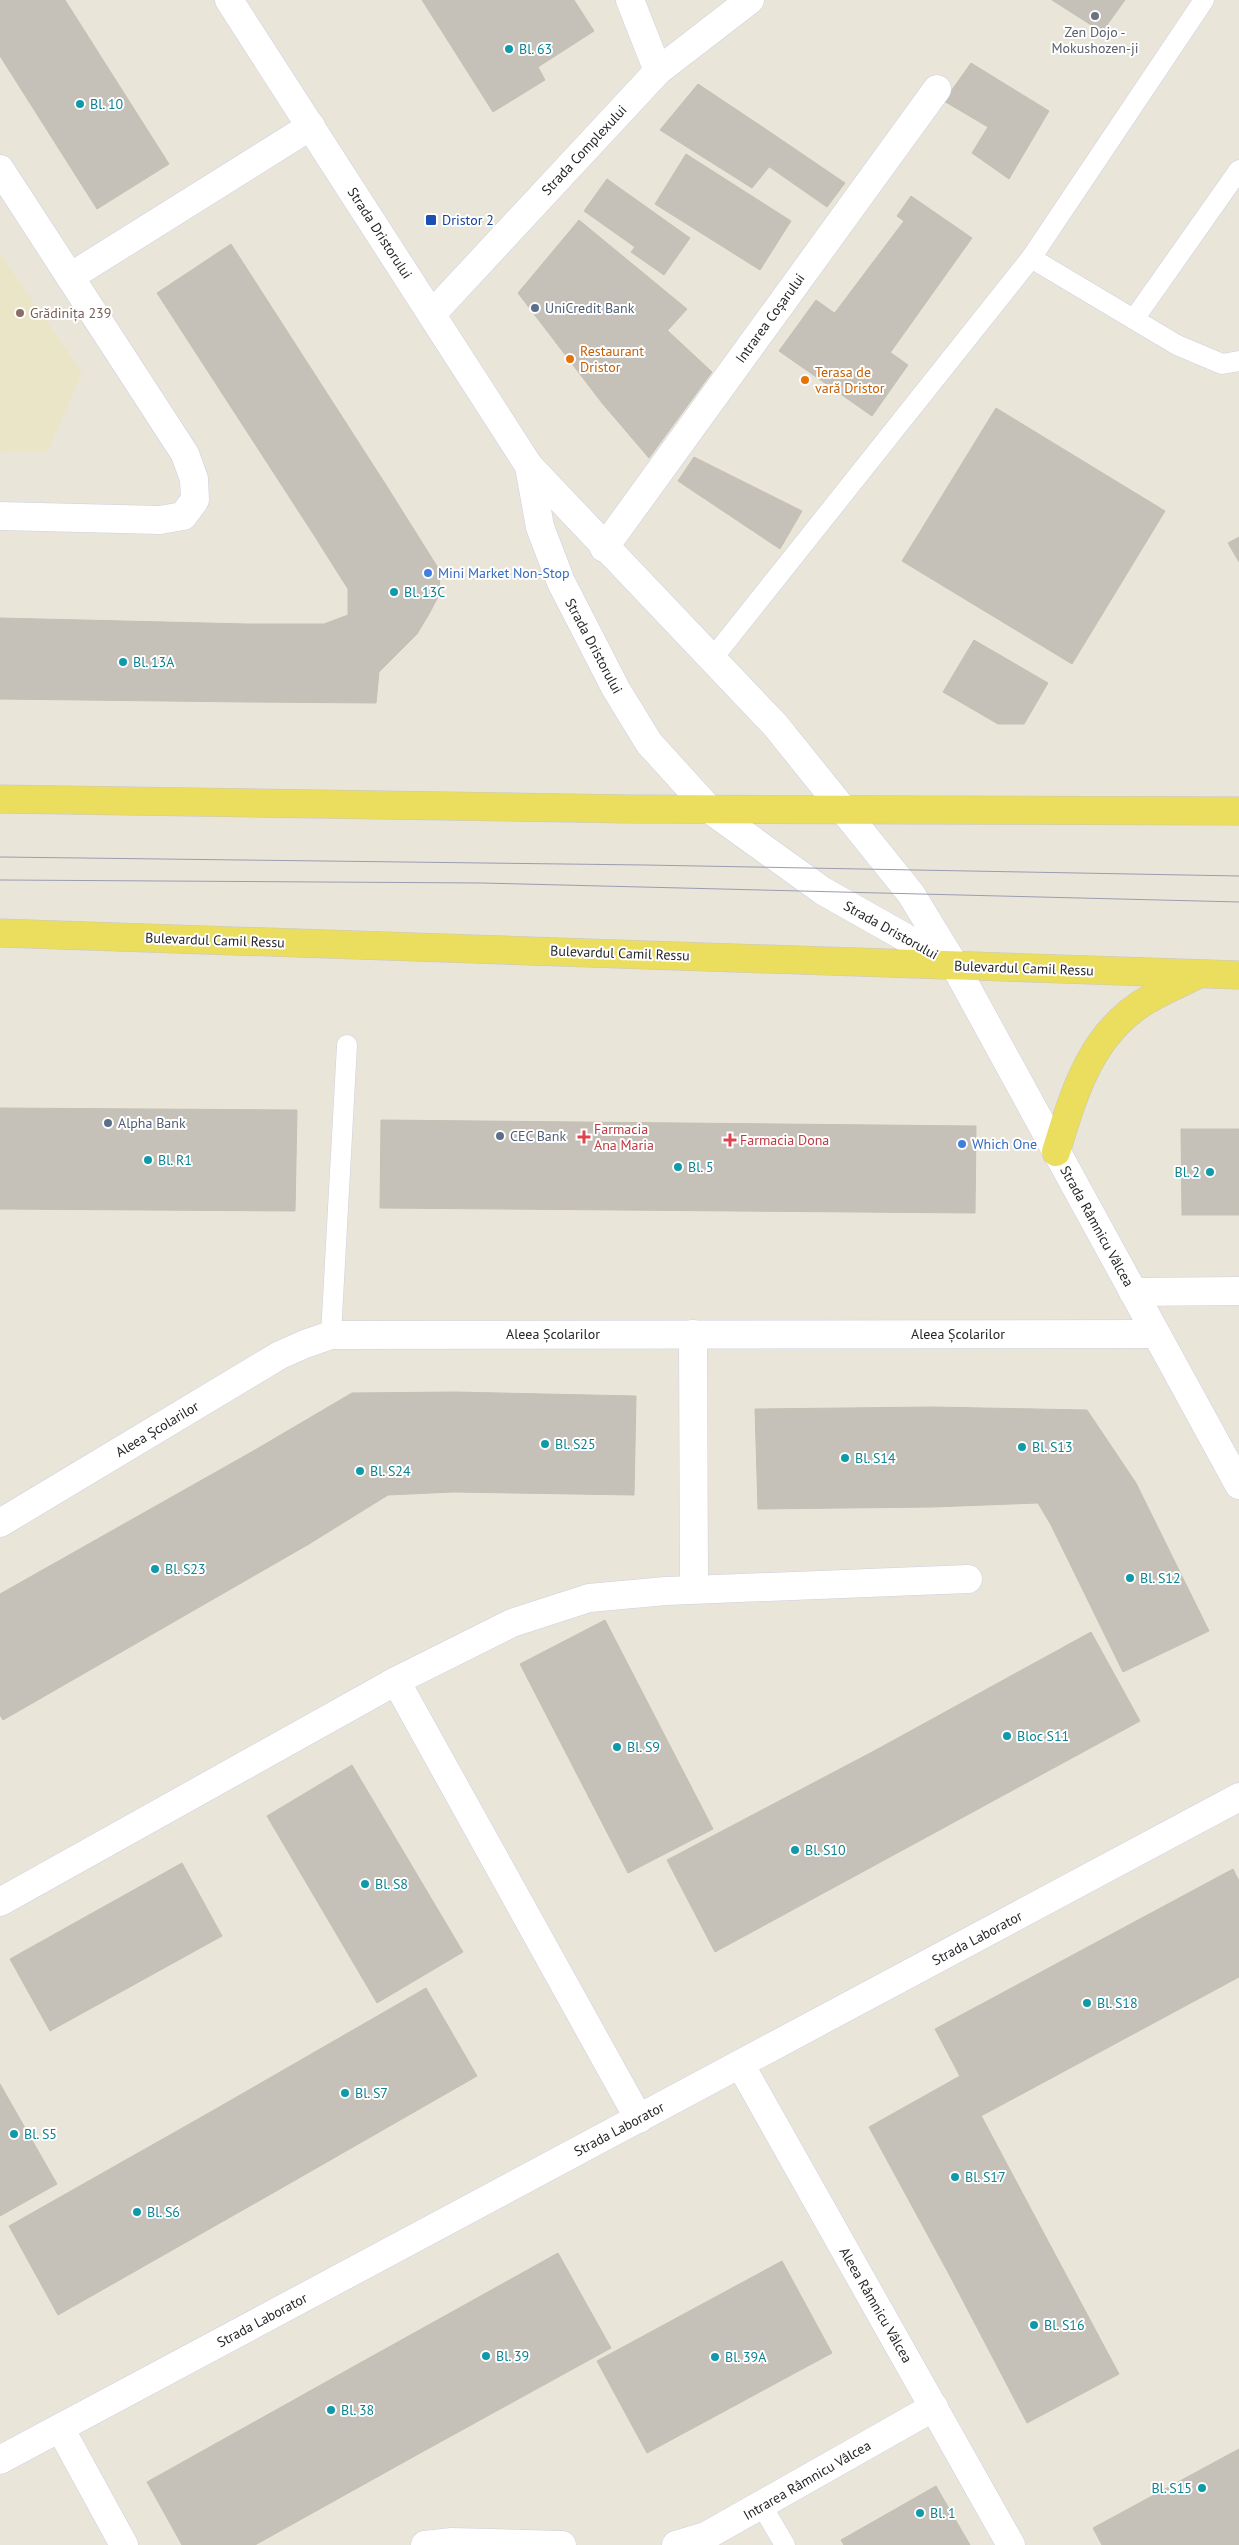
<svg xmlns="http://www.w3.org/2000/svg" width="1239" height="2545" viewBox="0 0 1239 2545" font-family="'PT Sans',sans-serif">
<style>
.education{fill:#ebe5c8}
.building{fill:#c5c1b9;stroke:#c4c1b3}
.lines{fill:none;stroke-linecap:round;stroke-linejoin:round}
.service-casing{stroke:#cecfe0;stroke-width:21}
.minor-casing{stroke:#cecfe0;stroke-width:29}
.tertiary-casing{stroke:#cecfe0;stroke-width:29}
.primary-casing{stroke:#c7c7c7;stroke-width:29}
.service{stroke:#fff;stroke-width:20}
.minor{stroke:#fff;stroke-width:28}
.tertiary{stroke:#fff;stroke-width:28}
.primary{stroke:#ebdd5d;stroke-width:28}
.tram{stroke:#9c9cb1;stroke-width:1}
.worship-dot{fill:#6b7280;stroke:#fff;stroke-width:2}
.culture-dot{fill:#0f9aa8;stroke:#fff;stroke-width:2}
.transit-dot{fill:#1a4fb4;stroke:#fff;stroke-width:2}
.service-dot{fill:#5c6f8a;stroke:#fff;stroke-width:2}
.education-dot{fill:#8d6e63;stroke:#fff;stroke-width:2}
.food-dot{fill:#e8710a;stroke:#fff;stroke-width:2}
.shop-dot{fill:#3f7fe0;stroke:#fff;stroke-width:2}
.health-dot{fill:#e0444e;stroke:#fff;stroke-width:2}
.labels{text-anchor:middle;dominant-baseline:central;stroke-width:4;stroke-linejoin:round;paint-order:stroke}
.worship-label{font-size:14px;fill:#5b616d;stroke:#fff}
.culture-label{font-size:14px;fill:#0d838f;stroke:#fff;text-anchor:start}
.street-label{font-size:14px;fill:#272727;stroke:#fff}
.transit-label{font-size:14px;fill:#164399;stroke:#fff;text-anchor:start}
.service-label{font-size:14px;fill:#4e5e75;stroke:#fff;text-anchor:start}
.education-label{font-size:14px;fill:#785e54;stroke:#fff;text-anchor:start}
.food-label{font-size:14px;fill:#c56008;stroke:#fff;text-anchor:start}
.shop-label{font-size:14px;fill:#366cbe;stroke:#fff;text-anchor:start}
.health-label{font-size:14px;fill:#be3a42;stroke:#fff;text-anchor:start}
</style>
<rect width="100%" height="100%" fill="#eae5d9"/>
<!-- education -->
<path class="education" d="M0,254L82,372L48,451L0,452Z"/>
<!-- building -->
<g class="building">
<path d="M0,0H65L169,164L97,209L0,56Z"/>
<path d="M422,0H574L594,31L538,67L545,80L493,112Z"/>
<path d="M1052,0H1125L1102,32Z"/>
<path d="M971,63L1049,111L1009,179L972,153L988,127L944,101Z"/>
<path d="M698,84L764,128L745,150L769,167L752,188L660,130Z"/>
<path d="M764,128L845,183L827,207L745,150Z"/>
<path d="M686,154L791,221L760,270L655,204Z"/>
<path d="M607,179L690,238L664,275L631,252L635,247L584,211Z"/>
<path d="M911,196L972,238L890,353L834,314L904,221L897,216Z"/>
<path d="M579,220L687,309L602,403L518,293Z"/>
<path d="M231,244L386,485L312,532L157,293Z"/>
<path d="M816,300L908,365L872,416L779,351Z"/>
<path d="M668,331L712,372L649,458L602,403Z"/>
<path d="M996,408L1165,511L1072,664L902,561Z"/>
<path d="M694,457L802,511L780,549L678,481Z"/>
<path d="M386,485L440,571L439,595L429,614L417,634L379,672L376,703L246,702L247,624H324L348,615V589L312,532Z"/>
<path d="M1239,537V562L1228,543Z"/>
<path d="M0,618L247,624L246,702L0,699Z"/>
<path d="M974,640L1048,683L1024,724H998L943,692Z"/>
<path d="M0,1108L297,1110L295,1211L0,1209Z"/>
<path d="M381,1120L976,1126L975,1213L380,1208Z"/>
<path d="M1181,1129H1239V1215H1182Z"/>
<path d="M455,1392L453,1492L388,1495L309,1544L255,1450L352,1393Z"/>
<path d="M455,1392L636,1396L634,1495L453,1492Z"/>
<path d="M933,1407L1087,1410L1136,1483L1051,1525L1038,1503L933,1507Z"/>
<path d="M933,1407V1507L758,1509L755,1409Z"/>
<path d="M255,1450L309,1544L3,1720L0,1715V1594Z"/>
<path d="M1136,1483L1209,1631L1123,1672L1051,1525Z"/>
<path d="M605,1620L713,1829L628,1873L520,1664Z"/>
<path d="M1091,1632L1140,1721L923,1839L874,1751Z"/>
<path d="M874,1751L923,1839L715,1952L667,1860Z"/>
<path d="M352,1765L463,1952L377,2003L267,1816Z"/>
<path d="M182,1863L222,1936L50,2031L10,1959Z"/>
<path d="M1233,1869L1239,1881V1977L981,2116L935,2029Z"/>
<path d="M426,1988L477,2076L264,2198L214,2110Z"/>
<path d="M960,2076L1041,2228L950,2276L869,2127Z"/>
<path d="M0,2084L57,2184L0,2216Z"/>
<path d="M214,2110L264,2198L58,2315L9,2226Z"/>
<path d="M1041,2228L1119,2374L1027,2423L950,2276Z"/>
<path d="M558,2253L611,2348L413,2457L360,2363Z"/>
<path d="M782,2261L832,2353L647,2453L597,2361Z"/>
<path d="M360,2363L413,2457L255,2545H182L147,2482Z"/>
<path d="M1239,2449V2545H1102L1093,2528Z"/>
<path d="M936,2486L970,2545H844L841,2540Z"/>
</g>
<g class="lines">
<!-- service casing -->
<g class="service-casing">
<g id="service">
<path d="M1031,258L1177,345L1222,364L1239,361"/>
<path d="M1134,319L1239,170"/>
<path d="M712,659L1031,258L1204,0"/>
<path d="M331,1335L347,1045"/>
<path d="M762,2506L785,2545"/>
</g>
</g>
<!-- minor casing -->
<g class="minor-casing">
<g id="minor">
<path d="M630,0L658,71"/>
<path d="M0,169L185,454L194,479L195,500L183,516L160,520L0,516"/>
<path d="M70,277L311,126"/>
<path d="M432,314L658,71L750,0"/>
<path d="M604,548L937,89"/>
<path d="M1133,1292L1239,1291"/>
<path d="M693,1334L694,1588"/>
<path d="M0,1523L280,1355L305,1344L331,1335L1156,1334"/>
<path d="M396,1681L639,2119"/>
<path d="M0,1902L396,1681L512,1623L589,1598L666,1591L968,1579"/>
<path d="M740,2064L1011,2545"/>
<path d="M60,2428L124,2545"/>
<path d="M0,2460L1239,1797"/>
<path d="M425,2545L452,2542L562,2545"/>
<path d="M676,2545L706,2536L934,2407"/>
</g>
</g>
<!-- tertiary casing -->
<g class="tertiary-casing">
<g id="tertiary">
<path d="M229,0L529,466L776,726L911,894L955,966L1239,1485"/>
<path d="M529,466L540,527L561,582L616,689L649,743L709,809L823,891L954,965"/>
</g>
</g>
<!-- primary casing -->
<g class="primary-casing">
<g id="primary">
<path d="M0,799L628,809L1239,811"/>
<path d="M0,933L1239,975"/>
<path d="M1056,1152C1074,1093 1091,1032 1149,999C1164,990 1181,983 1197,975"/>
</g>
</g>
<!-- service -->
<use href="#service" class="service"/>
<!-- minor -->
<use href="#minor" class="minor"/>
<!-- tertiary -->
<use href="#tertiary" class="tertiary"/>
<!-- primary -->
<use href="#primary" class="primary"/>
<!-- tram -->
<g class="tram">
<path d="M0,857L645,865L1239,876"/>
<path d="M0,880L482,883L1239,902"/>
</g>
</g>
<!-- markers -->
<circle class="worship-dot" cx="1095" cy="16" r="5"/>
<g class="culture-dot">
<circle cx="509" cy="49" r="5"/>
<circle cx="80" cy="104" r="5"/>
<circle cx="394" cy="592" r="5"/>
<circle cx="123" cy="662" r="5"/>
<circle cx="148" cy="1160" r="5"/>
<circle cx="678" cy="1167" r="5"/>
<circle cx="1210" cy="1172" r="5"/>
<circle cx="545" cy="1444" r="5"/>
<circle cx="1022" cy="1447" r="5"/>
<circle cx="845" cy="1458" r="5"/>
<circle cx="360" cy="1471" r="5"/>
<circle cx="155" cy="1569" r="5"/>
<circle cx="1130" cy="1578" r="5"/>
<circle cx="1007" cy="1736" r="5"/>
<circle cx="617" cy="1747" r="5"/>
<circle cx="795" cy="1850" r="5"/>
<circle cx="365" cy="1884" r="5"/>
<circle cx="1087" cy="2003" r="5"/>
<circle cx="345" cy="2093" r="5"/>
<circle cx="14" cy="2134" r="5"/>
<circle cx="955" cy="2177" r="5"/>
<circle cx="137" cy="2212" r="5"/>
<circle cx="1034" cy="2325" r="5"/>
<circle cx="486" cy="2356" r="5"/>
<circle cx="715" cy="2357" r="5"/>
<circle cx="331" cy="2410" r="5"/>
<circle cx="1202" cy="2488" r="5"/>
<circle cx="920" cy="2513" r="5"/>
</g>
<rect class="transit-dot" x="425" y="214" width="12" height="12" rx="2.5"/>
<g class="service-dot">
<circle cx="535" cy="308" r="5"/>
<circle cx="108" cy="1123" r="5"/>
<circle cx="500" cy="1136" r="5"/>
</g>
<circle class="education-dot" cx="20" cy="313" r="5"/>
<g class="food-dot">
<circle cx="570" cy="359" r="5"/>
<circle cx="805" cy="380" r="5"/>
</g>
<g class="shop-dot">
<circle cx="428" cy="573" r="5"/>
<circle cx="962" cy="1144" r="5"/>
</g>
<g class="health-dot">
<path d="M581.5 1129.5h5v5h5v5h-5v5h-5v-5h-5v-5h5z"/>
<path d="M727.5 1132.5h5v5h5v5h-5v5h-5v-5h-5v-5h5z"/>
</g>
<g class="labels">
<!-- worship labels -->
<g class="worship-label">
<text x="1095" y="32">Zen Dojo -<tspan x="1095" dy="16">Mokushozen-ji</tspan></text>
</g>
<!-- culture labels -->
<g class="culture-label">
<text x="519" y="49">Bl. 63</text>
<text x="90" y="104">Bl. 10</text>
<text x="404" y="592">Bl. 13C</text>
<text x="133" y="662">Bl. 13A</text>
<text x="158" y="1160">Bl. R1</text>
<text x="688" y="1167">Bl. 5</text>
<text x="1200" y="1172" text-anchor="end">Bl. 2</text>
<text x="555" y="1444">Bl. S25</text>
<text x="1032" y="1447">Bl. S13</text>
<text x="855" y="1458">Bl. S14</text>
<text x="370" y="1471">Bl. S24</text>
<text x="165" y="1569">Bl. S23</text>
<text x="1140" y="1578">Bl. S12</text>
<text x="1017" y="1736">Bloc S11</text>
<text x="627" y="1747">Bl. S9</text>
<text x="805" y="1850">Bl. S10</text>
<text x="375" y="1884">Bl. S8</text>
<text x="1097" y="2003">Bl. S18</text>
<text x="355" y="2093">Bl. S7</text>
<text x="24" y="2134">Bl. S5</text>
<text x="965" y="2177">Bl. S17</text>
<text x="147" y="2212">Bl. S6</text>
<text x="1044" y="2325">Bl. S16</text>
<text x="496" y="2356">Bl. 39</text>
<text x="725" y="2357">Bl. 39A</text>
<text x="341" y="2410">Bl. 38</text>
<text x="1192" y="2488" text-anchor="end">Bl. S15</text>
<text x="930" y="2513">Bl. 1</text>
</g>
<!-- street labels -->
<g class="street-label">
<text transform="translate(584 150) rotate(-47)">Strada Complexului</text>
<text transform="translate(380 233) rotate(57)">Strada Dristorului</text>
<text transform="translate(770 318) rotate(-54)">Intrarea Coșarului</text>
<text transform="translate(594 646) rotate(62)">Strada Dristorului</text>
<text transform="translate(891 930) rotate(29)">Strada Dristorului</text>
<text transform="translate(215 940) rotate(2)">Bulevardul Camil Ressu</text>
<text transform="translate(620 953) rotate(2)">Bulevardul Camil Ressu</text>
<text transform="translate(1024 968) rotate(2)">Bulevardul Camil Ressu</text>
<text transform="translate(1097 1226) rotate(61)">Strada Râmnicu Vâlcea</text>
<text x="553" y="1334">Aleea Școlarilor</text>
<text x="958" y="1334">Aleea Școlarilor</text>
<text transform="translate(157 1429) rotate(-31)">Aleea Școlarilor</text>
<text transform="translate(977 1938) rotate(-28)">Strada Laborator</text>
<text transform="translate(619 2129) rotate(-28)">Strada Laborator</text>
<text transform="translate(876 2305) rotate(60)">Aleea Râmnicu Vâlcea</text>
<text transform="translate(262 2320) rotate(-28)">Strada Laborator</text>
<text transform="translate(807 2480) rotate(-30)">Intrarea Râmnicu Vâlcea</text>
</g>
<!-- transit labels -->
<g class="transit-label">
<text x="442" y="220">Dristor 2</text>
</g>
<!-- service labels -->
<g class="service-label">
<text x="545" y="308">UniCredit Bank</text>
<text x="118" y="1123">Alpha Bank</text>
<text x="510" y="1136">CEC Bank</text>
</g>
<!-- education labels -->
<g class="education-label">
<text x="30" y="313">Grădinița 239</text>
</g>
<!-- food labels -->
<g class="food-label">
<text x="580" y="351">Restaurant<tspan x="580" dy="16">Dristor</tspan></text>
<text x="815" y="372">Terasa de<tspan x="815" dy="16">vară Dristor</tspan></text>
</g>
<!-- shop labels -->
<g class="shop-label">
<text x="438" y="573">Mini Market Non-Stop</text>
<text x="972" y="1144">Which One</text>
</g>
<!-- health labels -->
<g class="health-label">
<text x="594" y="1129">Farmacia<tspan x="594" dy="16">Ana Maria</tspan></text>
<text x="740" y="1140">Farmacia Dona</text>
</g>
</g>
</svg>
